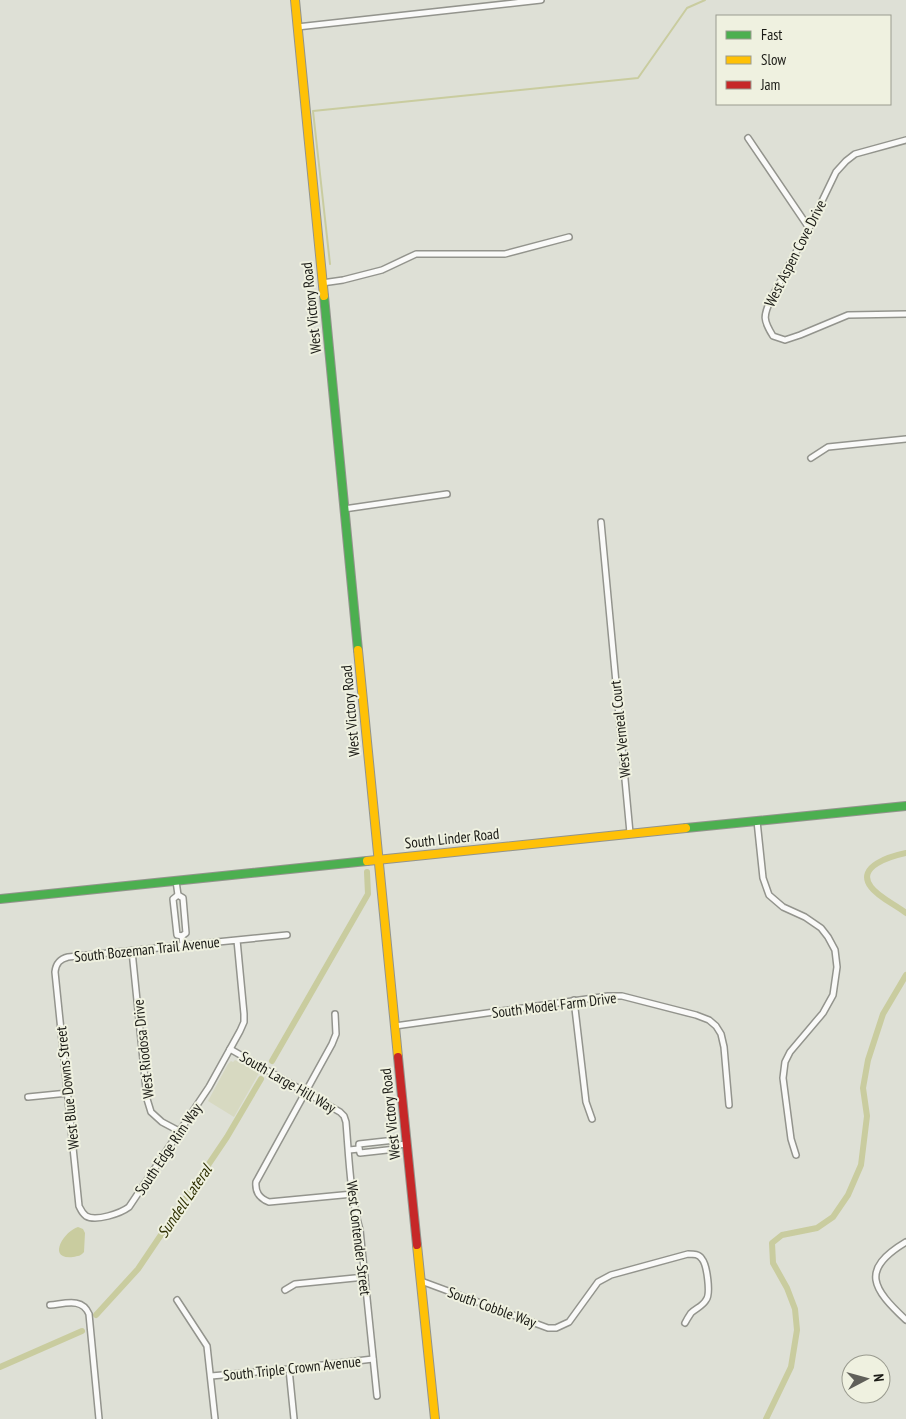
<svg xmlns="http://www.w3.org/2000/svg" width="906" height="1419" viewBox="0 0 906 1419" font-family="'PT Sans Narrow',sans-serif">
<style>
.green{fill:#d7d9c1}
.water{fill:#c9cc9f}
.lines{fill:none;stroke-linecap:round;stroke-linejoin:round}
.stream{stroke:#c9cc9f;stroke-width:2}
.canal{stroke:#c9cc9f;stroke-width:6}
.street-casing{stroke:#93948d;stroke-width:8}
.fast-casing{stroke:#93948d;stroke-width:10}
.slow-casing{stroke:#93948d;stroke-width:10}
.jam-casing{stroke:#93948d;stroke-width:10}
.street{stroke:#fafaf9;stroke-width:5}
.fast{stroke:#4caf50;stroke-width:8}
.slow{stroke:#ffc107;stroke-width:8}
.jam{stroke:#c62828;stroke-width:8}
.labels{text-anchor:middle;dominant-baseline:central;stroke-width:4;stroke-linejoin:round;paint-order:stroke}
.street-label{font-size:15px;fill:#1a1a15;stroke:#eff1e0}
.water-label{font-size:16px;font-style:italic;fill:#2e2f00;stroke:#eff1e0}
</style>
<rect width="100%" height="100%" fill="#dee0d6"/>
<!-- green -->
<path class="green" d="M235,1060L259,1073L234,1117L208,1101L228,1064L231,1061L233,1062Z"/>
<!-- water -->
<path class="water" d="M78,1227L83,1229L85,1233L84,1252C81,1256 78,1256 73,1257C46,1260 64,1231 78,1227Z"/>
<g class="lines">
<!-- stream -->
<path class="stream" d="M330,264L313,111L638,78L687,8L705,0"/>
<!-- canal -->
<g class="canal">
<path d="M906,853C892,856 855,866 871,887C878,897 896,905 906,913"/>
<path d="M272,1061L368,894L367,872"/>
<path d="M96,1315L138,1269L227,1137L261,1079"/>
<path d="M0,1367L82,1331"/>
<path d="M766,1419L791,1367L797,1330L795,1309L787,1288L773,1263L772,1243L782,1235L817,1228L833,1217L848,1195L861,1165L867,1116L863,1088L868,1060L883,1014L906,975"/>
</g>
<!-- street casing -->
<g class="street-casing">
<g id="street">
<path d="M297,27L541,0"/>
<path d="M748,138L809,228"/>
<path d="M906,140L855,154L846,161L836,172L809,228L771,299C763,316 763,320 773,336L785,340L800,335L848,315L906,314"/>
<path d="M322,283L343,280L382,270L416,254H505L569,237"/>
<path d="M811,458L828,447L906,439"/>
<path d="M344,509L447,494"/>
<path d="M601,522L630,833"/>
<path d="M757,821L763,878L769,895L783,907L805,917L821,928L828,937L835,950L837,967L833,995L823,1013L790,1052L785,1062L783,1078L791,1139L796,1155"/>
<path d="M176,881L178,895L183,898L186,933L182,936L183,945"/>
<path d="M178,895L173,899L177,935L182,936"/>
<path d="M237,940L244,1014V1022L240,1031L209,1087L129,1207C121,1213 96,1222 86,1216C82,1213 81,1210 79,1206L55,972C56,963 60,959 68,957L287,935"/>
<path d="M132,951L147,1099L151,1112L162,1122L179,1131"/>
<path d="M574,1000L586,1102L592,1119"/>
<path d="M335,1014L336,1034L332,1044L256,1182C255,1192 259,1198 269,1202L353,1194"/>
<path d="M395,1026L608,996H622L696,1015L709,1020L716,1026L721,1034L724,1047L729,1105"/>
<path d="M230,1049L340,1112L344,1116L346,1122C349,1158 350,1195 360,1230L377,1396"/>
<path d="M28,1097L68,1093"/>
<path d="M359,1149V1144L395,1140L397,1145"/>
<path d="M349,1150L359,1149L360,1153L396,1149L397,1145L407,1144"/>
<path d="M906,1242C859,1270 873,1289 906,1320"/>
<path d="M421,1281L548,1328H556L569,1322L598,1282L611,1275L688,1254C694,1254 699,1254 702,1259C707,1265 711,1294 706,1300C703,1306 696,1308 691,1313C689,1316 687,1319 685,1323"/>
<path d="M285,1290L295,1284L365,1277"/>
<path d="M177,1300L207,1346L215,1419"/>
<path d="M50,1305C64,1304 82,1297 89,1314L99,1419"/>
<path d="M289,1369L294,1419"/>
<path d="M211,1376L289,1369L373,1359"/>
</g>
</g>
<!-- fast casing -->
<g class="fast-casing">
<g id="fast">
<path d="M324,296L358,650"/>
<path d="M686,828L906,806"/>
<path d="M0,899L367,861"/>
</g>
</g>
<!-- slow casing -->
<g class="slow-casing">
<g id="slow">
<path d="M295,0L324,296"/>
<path d="M358,650L398,1057"/>
<path d="M367,861L686,828"/>
<path d="M417,1245L435,1419"/>
</g>
</g>
<!-- jam casing -->
<g class="jam-casing">
<path id="jam" d="M398,1057L417,1245"/>
</g>
<!-- street -->
<use href="#street" class="street"/>
<!-- fast -->
<use href="#fast" class="fast"/>
<!-- slow -->
<use href="#slow" class="slow"/>
<!-- jam -->
<use href="#jam" class="jam"/>
</g>
<g class="labels">
<!-- street labels -->
<g class="street-label">
<text transform="translate(795 253) rotate(-63)">West Aspen Cove Drive</text>
<text transform="translate(311 308) rotate(-96)">West Victory Road</text>
<text transform="translate(350 711) rotate(-95)">West Victory Road</text>
<text transform="translate(620 729) rotate(-96)">West Verneal Court</text>
<text transform="translate(452 838) rotate(-6)">South Linder Road</text>
<text transform="translate(147 949) rotate(-6)">South Bozeman Trail Avenue</text>
<text transform="translate(554 1005) rotate(-7)">South Model Farm Drive</text>
<text transform="translate(143 1049) rotate(-96)">West Riodosa Drive</text>
<text transform="translate(288 1082) rotate(30)">South Large Hill Way</text>
<text transform="translate(67 1088) rotate(-96)">West Blue Downs Street</text>
<text transform="translate(390 1114) rotate(-96)">West Victory Road</text>
<text transform="translate(168 1149) rotate(-56)">South Edge Rim Way</text>
<text transform="translate(359 1238) rotate(83)">West Contender Street</text>
<text transform="translate(492 1307) rotate(20)">South Cobble Way</text>
<text transform="translate(292 1368) rotate(-6)">South Triple Crown Avenue</text>
</g>
<!-- water labels -->
<g class="water-label">
<text transform="translate(184 1201) rotate(-56)">Sundell Lateral</text>
</g>
</g>
<!-- legend -->
<rect x="716" y="15" width="175" height="90" fill="#eff1e0" stroke="#9a9b8f"/>
<rect x="726" y="31" width="25" height="8" fill="#4caf50" stroke="#9a9b8f"/>
<text x="761" y="40" font-size="15" fill="#1a1a15">Fast</text>
<rect x="726" y="56" width="25" height="8" fill="#ffc107" stroke="#9a9b8f"/>
<text x="761" y="65" font-size="15" fill="#1a1a15">Slow</text>
<rect x="726" y="81" width="25" height="8" fill="#c62828" stroke="#9a9b8f"/>
<text x="761" y="90" font-size="15" fill="#1a1a15">Jam</text>
<!-- north arrow -->
<g transform="translate(866 1379) rotate(84)"><circle r="24" fill="#eff1e0" stroke="#9a9b8f"/>
<path d="M0-4L9 19L0 12L-9 19Z" fill="#5f5f59"/>
<text y="-8" font-size="14" font-weight="bold" text-anchor="middle" fill="#1a1a15">N</text>
</g>
</svg>
